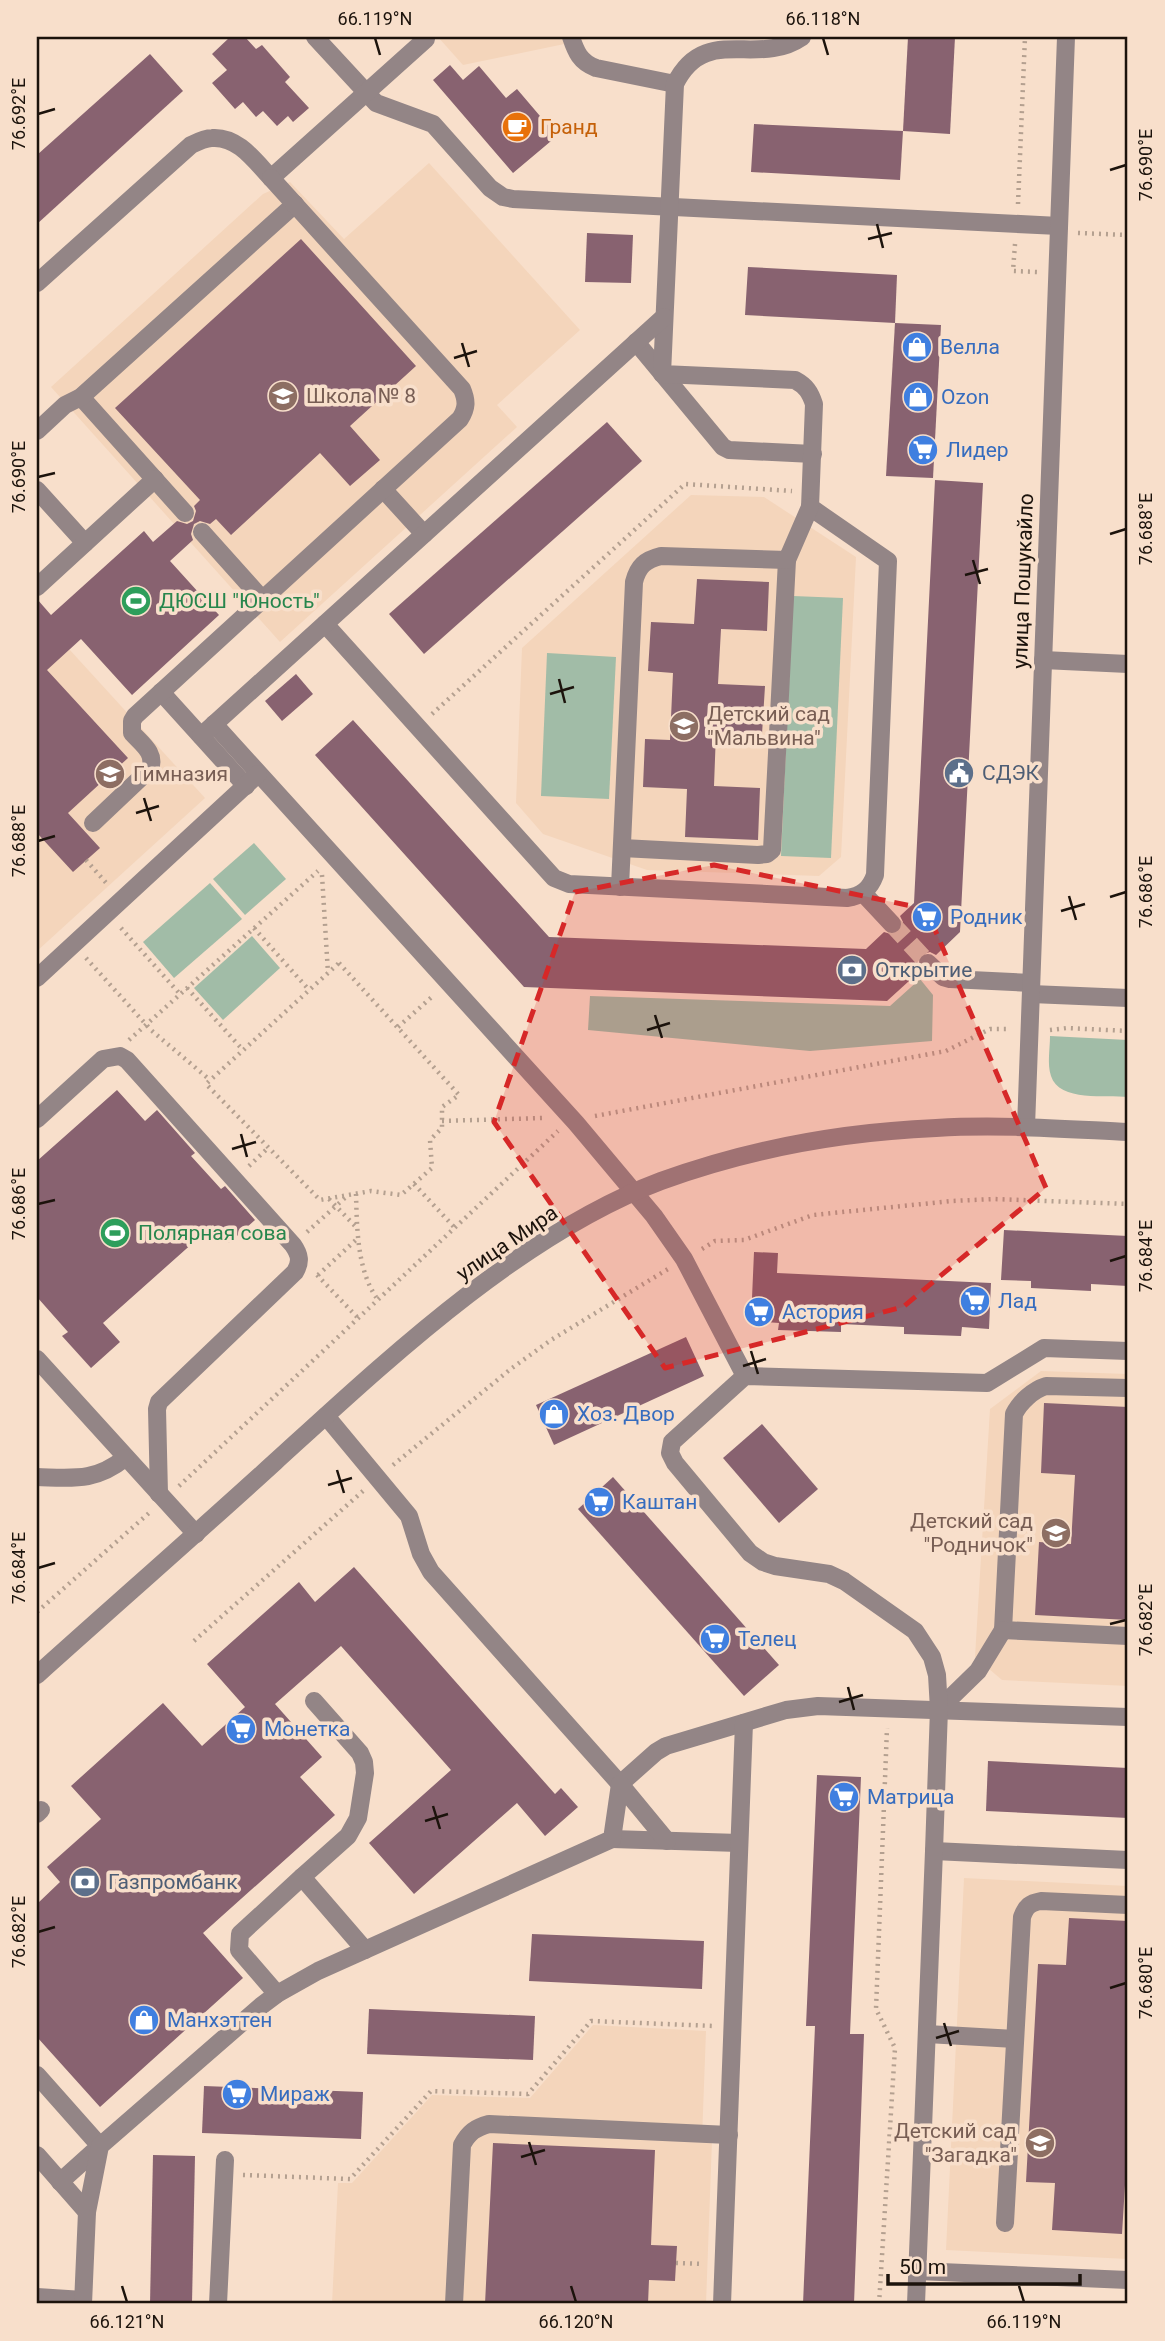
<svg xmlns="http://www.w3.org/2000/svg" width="1165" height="2341" viewBox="0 0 1165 2341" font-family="Roboto,sans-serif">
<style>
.built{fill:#f4d5bb}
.green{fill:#a1bca7}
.building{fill:#886270}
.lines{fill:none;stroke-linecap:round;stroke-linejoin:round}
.minor-tunnel{stroke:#d7c0ae;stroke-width:18;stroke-dasharray:18 9;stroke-linecap:butt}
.path{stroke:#b4a090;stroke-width:4.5;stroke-dasharray:2 5;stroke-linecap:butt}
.minor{stroke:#938586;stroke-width:18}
.marked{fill:#d62828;fill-opacity:0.2;stroke:#d62828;stroke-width:5;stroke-dasharray:14 9;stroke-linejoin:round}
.ticks{fill:none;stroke:#1c130c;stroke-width:2.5}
.labels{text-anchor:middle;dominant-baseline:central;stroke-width:7;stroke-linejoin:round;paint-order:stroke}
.food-label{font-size:21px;fill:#c56008;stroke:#f8dfcb;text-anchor:start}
.shop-label{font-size:21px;fill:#366cbe;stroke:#f8dfcb;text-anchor:start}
.education-label{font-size:21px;fill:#785e54;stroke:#f8dfcb;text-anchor:start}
.street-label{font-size:21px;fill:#1c130c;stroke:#f8dfcb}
.leisure-label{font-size:21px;fill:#27864d;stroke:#f8dfcb;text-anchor:start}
.service-label{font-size:21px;fill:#4e5e75;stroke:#f8dfcb;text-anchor:start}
.neatline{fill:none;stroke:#1c130c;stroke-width:2.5}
.ticks-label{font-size:18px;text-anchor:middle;fill:#1c130c}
</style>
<rect width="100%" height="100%" fill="#f8dfcb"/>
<!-- built -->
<g class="built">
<path d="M438,37H598L463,65Z"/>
<path d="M429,163L580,330L497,405L517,427L280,642L51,387L263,194L290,182L344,239Z"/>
<path d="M691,495L764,497L856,557L841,857L819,876L647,870L543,834L516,803L522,648Z"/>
<path d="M37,614L205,798L37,951Z"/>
<path d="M1041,1371L1128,1374V1686L1002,1680L975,1657L990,1409Z"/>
<path d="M964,1878L1128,1886V2259L946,2250Z"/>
<path d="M593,2025L706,2031L702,2139L712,2140L706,2304H332L338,2183H352L432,2095L530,2098Z"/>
</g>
<!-- green -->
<g class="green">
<path d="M793,596L843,598L831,858L781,856Z"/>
<path d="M547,653L616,657L609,799L541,796Z"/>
<path d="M254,843L286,879L245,915L213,879Z"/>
<path d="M210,883L242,919L174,978L143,942Z"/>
<path d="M252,936L280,968L223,1020L194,988Z"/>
<path d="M920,979L933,995L932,1041L810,1051L588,1030L590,996L890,1006Z"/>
<path d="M1050,1036L1128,1040V1097C1107,1095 1059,1102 1051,1076C1047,1064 1050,1049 1050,1036Z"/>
</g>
<!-- building -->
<g class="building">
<path d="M230,37H245L256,49L262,45L290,77L285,82L309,108L293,122L288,116L277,126L263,111L256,117L243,102L235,109L212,83L227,70L212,54Z"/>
<path d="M908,37H955L950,134L903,131Z"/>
<path d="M150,54L183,91L37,224V155Z"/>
<path d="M450,65L463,80L479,66L506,98L517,89L557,136L513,173L433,80Z"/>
<path d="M754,124L903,131L900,180L751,172Z"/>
<path d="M587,233L633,235L631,283L585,282Z"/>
<path d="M301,239L416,366L350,426L380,460L350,486L320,453L231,535L216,519L210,524L200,521L194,524L191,534L193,540L170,561L219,615L132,695L81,639L47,670L128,758L68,813L100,848L73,872L37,833V599L51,615L144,531L153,542L177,521L187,524L193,521L196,511L194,506L200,500L115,408Z"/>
<path d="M748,267L897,275L895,323L745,315Z"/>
<path d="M895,323L941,325L933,478L886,476Z"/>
<path d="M607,422L642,461L424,654L389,614Z"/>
<path d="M935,480L983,483L960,932L936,955L930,952L920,955L917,961L920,971L887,1001L524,987L315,755L353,720L549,937L866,949L884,932L894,935L900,932L903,922L900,916L914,903Z"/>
<path d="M697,579L769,582L767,631L721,629L718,684L765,686L762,734L716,732L714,786L760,788L758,840L685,837L687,789L643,787L645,739L670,740L673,673L648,671L651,622L694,624Z"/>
<path d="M296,674L313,694L282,721L265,701Z"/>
<path d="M117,1090L145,1121L157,1110L195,1153L191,1156L221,1189L225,1186L255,1220L229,1243L213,1225L103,1323L120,1342L91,1368L62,1336L68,1332L37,1297V1161Z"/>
<path d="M1004,1230L1128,1236V1286L1091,1284V1291L1031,1288V1281L1001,1280Z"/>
<path d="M754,1252L778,1253L777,1273L991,1283L989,1329L962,1327L961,1336L904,1334V1327L841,1324V1332L778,1330L779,1323L751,1321Z"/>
<path d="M686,1337L704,1376L554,1445L536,1405Z"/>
<path d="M1044,1403L1128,1407V1620L1035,1615L1039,1542L1071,1544L1075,1475L1041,1473Z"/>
<path d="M762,1424L818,1489L779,1523L723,1458Z"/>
<path d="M613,1477L779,1665L744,1696L578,1509Z"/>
<path d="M354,1567L555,1794L561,1788L578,1807L545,1836L517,1803L414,1894L369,1843L451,1770L341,1646L275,1704L322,1757L300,1777L335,1815L203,1933L243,1978L100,2107L37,2037V1904L60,1882L47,1867L101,1819L71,1786L163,1703L202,1746L245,1707L207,1664L299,1582L315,1602Z"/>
<path d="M988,1761L1128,1768V1818L986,1811Z"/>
<path d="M817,1775L861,1777L850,2034H864L854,2304H803L815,2026H806Z"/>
<path d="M1069,1918L1128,1921V2185H1125L1122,2234L1052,2230L1055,2183L1026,2182L1038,1964L1066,1965Z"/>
<path d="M532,1934L704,1941L702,1989L529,1981Z"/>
<path d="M369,2009L535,2016L533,2060L367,2054Z"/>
<path d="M204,2086L363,2092L361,2139L202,2133Z"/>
<path d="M493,2143L655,2150L651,2245L677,2246L675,2281L649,2280L648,2304H485Z"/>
<path d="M153,2155L195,2156L192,2304H150Z"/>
</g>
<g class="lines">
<!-- minor-tunnel -->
<path class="minor-tunnel" d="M892,924L928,963"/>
<!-- path -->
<g class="path">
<path d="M1018,204L1025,37"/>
<path d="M1078,233L1128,235"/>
<path d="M1015,244L1013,271L1037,272"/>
<path d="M432,714L685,484L792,491"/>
<path d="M86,860L108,885"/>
<path d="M322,875L328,973"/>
<path d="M121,928L180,994"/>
<path d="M254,928L309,990"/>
<path d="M86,958L151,1030L210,1080"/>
<path d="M339,963L459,1095L442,1107V1128L430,1140L432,1168L401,1195L371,1191L320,1200L206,1084Z"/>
<path d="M187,988L243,1050"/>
<path d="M398,1027L434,995"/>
<path d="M1050,1030L1067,1028L1128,1031"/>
<path d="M129,1040L318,871"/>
<path d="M595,1116L946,1051L990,1029H1010"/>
<path d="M442,1121L542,1118"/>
<path d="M249,1166L269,1147"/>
<path d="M414,1184L455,1228"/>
<path d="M356,1194C357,1229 357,1271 378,1300"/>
<path d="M329,1199L357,1228"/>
<path d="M307,1232L347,1196"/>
<path d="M702,1249L715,1241L744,1240L813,1215L952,1201L994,1199L1128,1204"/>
<path d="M317,1275L358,1318"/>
<path d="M318,1275L358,1238"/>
<path d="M393,1465L512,1368L551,1340L668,1269"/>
<path d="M179,1486L558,1131"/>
<path d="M37,1612L149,1513"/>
<path d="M194,1641L363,1491"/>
<path d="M243,2175L350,2179L431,2091L528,2094L591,2021L714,2026"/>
<path d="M676,2263L703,2264"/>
<path d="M879,2304L895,2048L876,2009L887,1728"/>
</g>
<!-- minor -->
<g class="minor">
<path d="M315,37L376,103L433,124L490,188L503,197L513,199L1059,226"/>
<path d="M571,37C576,52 580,62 596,68L675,84"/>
<path d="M37,283L191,145C197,142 206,138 212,138C238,136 255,161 271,178L426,39"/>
<path d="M636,342L723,447L729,450L813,454"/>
<path d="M81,397L185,513"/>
<path d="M37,431L65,405L81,397L295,204"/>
<path d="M383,489L424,534"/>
<path d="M37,490L85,543"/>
<path d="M202,532L262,599"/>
<path d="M37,587L155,479"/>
<path d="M325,624L554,878L569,884L847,898C862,896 870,889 875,875L888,561L810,507L814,404C810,392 806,386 795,380L662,374L675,84C705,23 757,68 802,37"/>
<path d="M1043,660L1128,664"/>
<path d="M161,692L246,786"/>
<path d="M214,724L576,1123L654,1216L684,1259L745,1376"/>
<path d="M201,736L664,317"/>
<path d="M93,823L150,769C156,753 142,744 132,733V721L135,716L460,419C467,408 467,401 462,389L271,178"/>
<path d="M622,848L758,855L767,854L772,850L787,560"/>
<path d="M620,887L634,582C638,566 645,560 661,556L787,560L810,507"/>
<path d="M863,893L892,924"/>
<path d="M928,963L943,977L950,979L1031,983"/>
<path d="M37,978L258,774"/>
<path d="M1031,994L1128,998"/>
<path d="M37,1119L103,1059L120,1056L127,1060L293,1245C300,1255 301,1262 295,1272L159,1402L157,1409L159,1494"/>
<path d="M1026,1127L1066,37"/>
<path d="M37,1359L196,1534"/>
<path d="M1128,1388L1046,1386C1033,1390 1020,1402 1014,1414L1003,1630L1128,1636"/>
<path d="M326,1416L409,1516L421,1554L431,1572L620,1784L656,1752L666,1746L786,1710L818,1706L1128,1717"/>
<path d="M37,1477C73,1478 95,1482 125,1458"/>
<path d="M37,1675C116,1604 196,1534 275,1462C386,1361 520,1234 661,1181C749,1149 843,1132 936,1128C1000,1124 1065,1129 1128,1132"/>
<path d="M314,1701L360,1753L364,1762L365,1773L358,1818L348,1836L302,1877L365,1950"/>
<path d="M939,1709L978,1671L1003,1630"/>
<path d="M37,1814L41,1810"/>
<path d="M612,1839L739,1843"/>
<path d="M934,1851L1128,1860"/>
<path d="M277,1994L239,1950L240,1934L302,1877"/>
<path d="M927,2034L1015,2039"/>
<path d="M37,2075L100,2146L60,2182"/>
<path d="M37,2155L87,2212"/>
<path d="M1005,2223L1022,1917C1026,1906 1030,1903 1041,1901L1128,1905"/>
<path d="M917,2271L1128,2280"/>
<path d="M37,2297L83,2300"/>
<path d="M83,2304L87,2212L100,2146L261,2006L277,1994L318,1971L612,1839L620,1784L667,1841"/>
<path d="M218,2304L225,2160"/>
<path d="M454,2304L462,2145C469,2132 475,2128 489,2124L729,2135"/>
<path d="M722,2304L744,1723"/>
<path d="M916,2304L934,1851L939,1709L937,1675L932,1657L915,1631L844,1581L829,1574L775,1566L763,1562L750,1553L675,1463L670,1453L672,1442L745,1376L987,1383L1044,1348L1128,1351"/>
</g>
</g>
<!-- marked area -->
<path class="marked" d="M714,865L926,909L1046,1188L903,1307L665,1368L494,1122L575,892Z"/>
<!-- ticks -->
<path class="ticks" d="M375,38L380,55M823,38L828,55M38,114L55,109M1110,170L1126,165M877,224L883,248M868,239L892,233M462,343L469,367M454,358L477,351M38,477L55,473M1110,534L1126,529M973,560L980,584M965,575L988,569M559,679L565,703M550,694L574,687M144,798L151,821M136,813L159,806M38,841L55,836M1069,896L1076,920M1110,897L1126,892M1061,911L1085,904M655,1015L662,1038M647,1030L670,1023M241,1134L247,1157M232,1149L256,1142M38,1204L55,1200M1110,1261L1126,1256M751,1351L758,1374M743,1366L766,1359M337,1470L344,1493M328,1485L352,1478M38,1568L55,1563M1110,1624L1126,1620M848,1687L854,1710M839,1702L863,1695M433,1806L440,1829M425,1821L448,1814M38,1932L55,1927M1110,1988L1126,1983M944,2023L951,2046M936,2038L959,2031M529,2142L536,2165M521,2157L545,2150M122,2286L127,2302M571,2286L576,2302M1019,2286L1024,2302"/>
<!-- icons -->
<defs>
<g id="cafe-disc" transform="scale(1.575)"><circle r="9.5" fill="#e8710a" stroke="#f8dfcb"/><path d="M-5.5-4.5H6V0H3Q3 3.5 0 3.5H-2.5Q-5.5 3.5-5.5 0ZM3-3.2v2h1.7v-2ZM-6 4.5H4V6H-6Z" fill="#fff"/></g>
<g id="shop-disc" transform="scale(1.575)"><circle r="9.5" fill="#3f7fe0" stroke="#f8dfcb"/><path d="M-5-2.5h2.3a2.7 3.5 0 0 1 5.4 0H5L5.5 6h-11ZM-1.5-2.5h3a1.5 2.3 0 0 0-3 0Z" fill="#fff"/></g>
<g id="school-disc" transform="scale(1.575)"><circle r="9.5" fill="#8d6e63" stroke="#f8dfcb"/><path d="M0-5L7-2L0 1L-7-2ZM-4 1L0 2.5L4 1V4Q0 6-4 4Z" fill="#fff"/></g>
<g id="supermarket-disc" transform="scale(1.575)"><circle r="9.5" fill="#3f7fe0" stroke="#f8dfcb"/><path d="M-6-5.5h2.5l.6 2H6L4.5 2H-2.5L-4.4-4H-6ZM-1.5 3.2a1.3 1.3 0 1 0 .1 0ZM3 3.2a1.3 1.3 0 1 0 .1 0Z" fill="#fff"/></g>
<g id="stadium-disc" transform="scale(1.575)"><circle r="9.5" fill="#2e9e5b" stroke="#f8dfcb"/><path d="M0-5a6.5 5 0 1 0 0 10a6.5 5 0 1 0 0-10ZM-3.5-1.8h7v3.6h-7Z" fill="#fff"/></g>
<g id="civic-disc" transform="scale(1.575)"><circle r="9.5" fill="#5c6f8a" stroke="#f8dfcb"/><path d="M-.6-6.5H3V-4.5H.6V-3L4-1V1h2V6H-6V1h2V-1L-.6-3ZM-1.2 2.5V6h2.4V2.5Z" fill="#fff"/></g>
<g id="bank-disc" transform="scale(1.575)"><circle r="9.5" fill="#5c6f8a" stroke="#f8dfcb"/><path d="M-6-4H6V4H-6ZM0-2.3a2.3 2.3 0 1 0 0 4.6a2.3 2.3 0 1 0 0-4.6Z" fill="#fff"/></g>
</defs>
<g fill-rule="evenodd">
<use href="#cafe-disc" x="517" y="127"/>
<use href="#shop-disc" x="917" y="347"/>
<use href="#school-disc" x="283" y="396"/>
<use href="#shop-disc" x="918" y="397"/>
<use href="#supermarket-disc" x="923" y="450"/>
<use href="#stadium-disc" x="136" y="601"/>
<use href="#school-disc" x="684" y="726"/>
<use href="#civic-disc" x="959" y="773"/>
<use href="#school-disc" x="110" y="774"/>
<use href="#supermarket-disc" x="927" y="917"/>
<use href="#bank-disc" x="852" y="970"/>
<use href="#stadium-disc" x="115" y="1233"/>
<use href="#supermarket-disc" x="975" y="1301"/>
<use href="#supermarket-disc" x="759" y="1312"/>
<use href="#shop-disc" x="554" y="1414"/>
<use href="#supermarket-disc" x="599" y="1502"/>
<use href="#school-disc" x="1056" y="1533"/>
<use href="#supermarket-disc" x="715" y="1639"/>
<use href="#supermarket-disc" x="241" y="1729"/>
<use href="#supermarket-disc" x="844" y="1797"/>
<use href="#bank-disc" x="85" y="1882"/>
<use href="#shop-disc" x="144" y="2020"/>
<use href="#supermarket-disc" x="237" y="2094"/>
<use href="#school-disc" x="1040" y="2143"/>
</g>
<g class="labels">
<!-- food labels -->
<g class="food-label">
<text x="540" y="127">Гранд</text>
</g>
<!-- shop labels -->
<g class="shop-label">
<text x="940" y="347">Велла</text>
<text x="941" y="397">Ozon</text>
<text x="946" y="450">Лидер</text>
<text x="950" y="917">Родник</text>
<text x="998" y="1301">Лад</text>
<text x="782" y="1312">Астория</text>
<text x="577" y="1414">Хоз. Двор</text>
<text x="622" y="1502">Каштан</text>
<text x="738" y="1639">Телец</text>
<text x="264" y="1729">Монетка</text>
<text x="867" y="1797">Матрица</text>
<text x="167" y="2020">Манхэттен</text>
<text x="260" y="2094">Мираж</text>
</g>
<!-- education labels -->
<g class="education-label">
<text x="306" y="396">Школа № 8</text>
<text x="707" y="714">Детский сад<tspan x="707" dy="24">"Мальвина"</tspan></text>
<text x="133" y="774">Гимназия</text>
<text x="1033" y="1521" text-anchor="end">Детский сад<tspan x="1033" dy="24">"Родничок"</tspan></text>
<text x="1017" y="2131" text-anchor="end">Детский сад<tspan x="1017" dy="24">"Загадка"</tspan></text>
</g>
<!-- street labels -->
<g class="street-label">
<text transform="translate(1023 581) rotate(-88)">улица Пошукайло</text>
<text transform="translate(507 1243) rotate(-34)">улица Мира</text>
</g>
<!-- leisure labels -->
<g class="leisure-label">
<text x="159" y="601">ДЮСШ "Юность"</text>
<text x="138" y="1233">Полярная сова</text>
</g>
<!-- service labels -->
<g class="service-label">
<text x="982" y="773">СДЭК</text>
<text x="875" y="970">Открытие</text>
<text x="108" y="1882">Газпромбанк</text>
</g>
</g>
<!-- border -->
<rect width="1165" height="2341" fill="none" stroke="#f8dfcb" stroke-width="77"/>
<!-- scale -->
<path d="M888 2274v10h192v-10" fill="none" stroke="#1c130c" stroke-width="3.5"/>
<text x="899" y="2274" font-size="21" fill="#1c130c" stroke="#f8dfcb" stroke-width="5" paint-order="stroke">50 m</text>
<rect x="38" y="38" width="1088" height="2264" class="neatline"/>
<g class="ticks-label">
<text x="375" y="25">66.119°N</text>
<text x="823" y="25">66.118°N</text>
<text transform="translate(19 114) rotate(-90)" y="6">76.692°E</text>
<text transform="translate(1146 165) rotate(-90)" y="6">76.690°E</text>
<text transform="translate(19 477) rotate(-90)" y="6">76.690°E</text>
<text transform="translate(1146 529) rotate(-90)" y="6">76.688°E</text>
<text transform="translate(19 841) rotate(-90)" y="6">76.688°E</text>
<text transform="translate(1146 892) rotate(-90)" y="6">76.686°E</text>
<text transform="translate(19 1204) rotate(-90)" y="6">76.686°E</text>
<text transform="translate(1146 1256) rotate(-90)" y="6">76.684°E</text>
<text transform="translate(19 1568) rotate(-90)" y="6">76.684°E</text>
<text transform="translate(1146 1620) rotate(-90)" y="6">76.682°E</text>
<text transform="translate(19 1932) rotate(-90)" y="6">76.682°E</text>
<text transform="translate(1146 1983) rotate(-90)" y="6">76.680°E</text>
<text x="127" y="2328">66.121°N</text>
<text x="576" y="2328">66.120°N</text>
<text x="1024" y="2328">66.119°N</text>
</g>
</svg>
